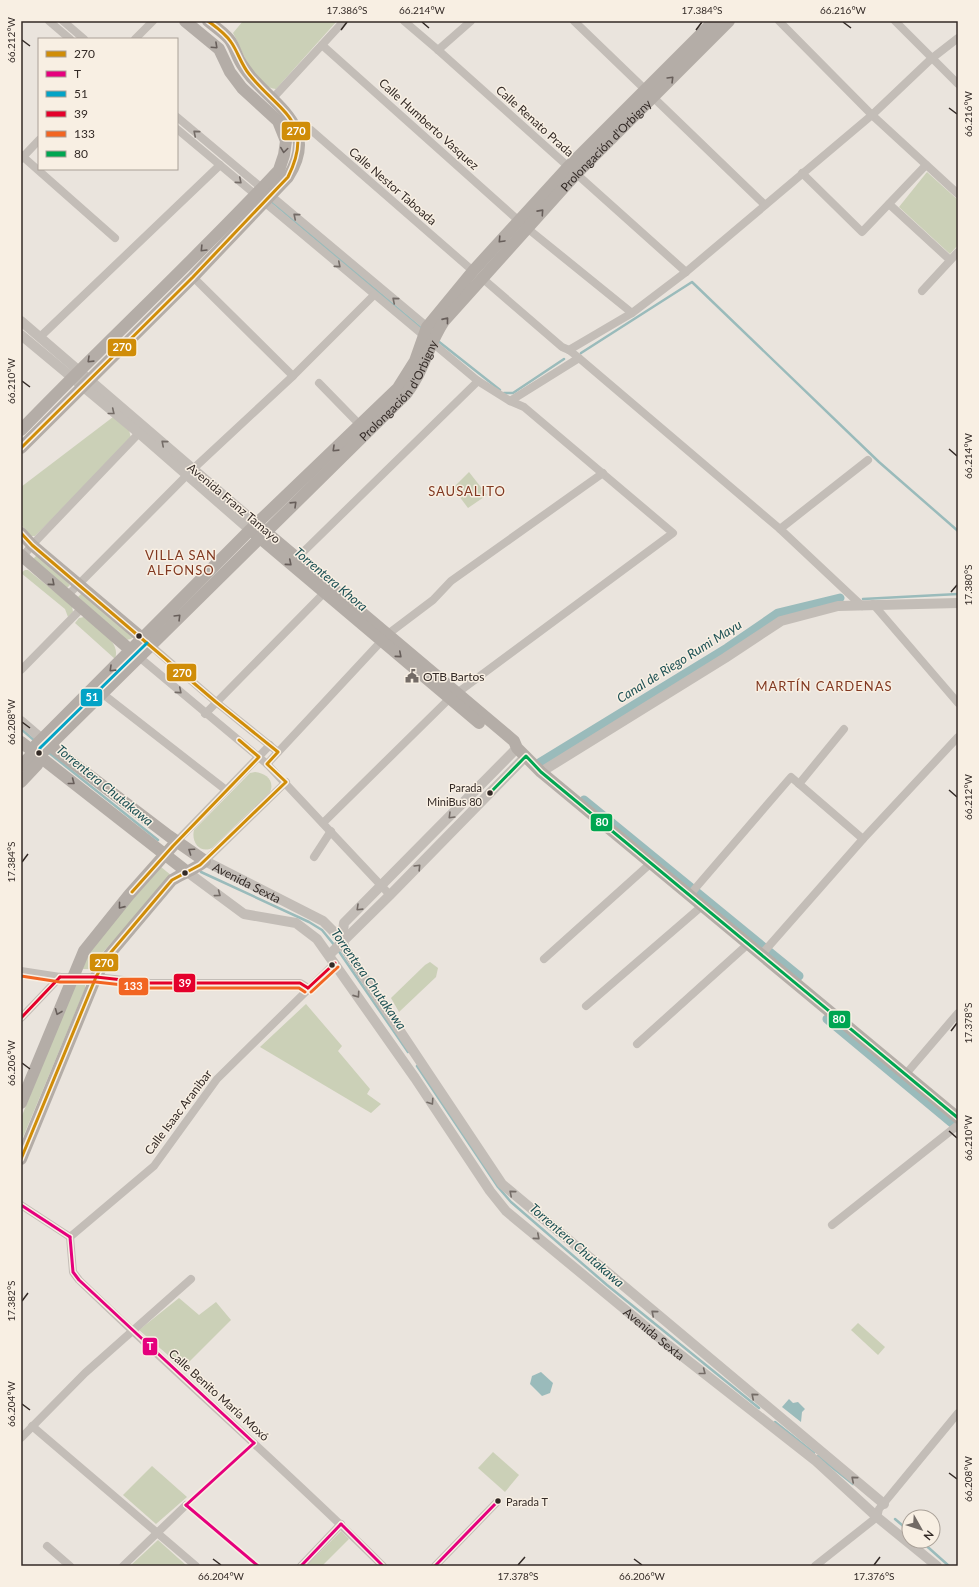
<svg xmlns="http://www.w3.org/2000/svg" width="979" height="1587" viewBox="0 0 979 1587" font-family="Lato,sans-serif">
<style>
.green{fill:#cbd0b7}
.water{fill:#9abbbb}
.lines{fill:none;stroke-linecap:round;stroke-linejoin:round}
.stream{stroke:#9abbbb;stroke-width:2.5}
.canal{stroke:#9abbbb;stroke-width:9}
.minor{stroke:#c3bdb7;stroke-width:8}
.tertiary{stroke:#c3bdb7;stroke-width:10}
.secondary{stroke:#b4ada7;stroke-width:12}
.bus-1-casing{stroke:#f8efe3;stroke-width:6}
.bus-2-casing{stroke:#f8efe3;stroke-width:6}
.bus-3-casing{stroke:#f8efe3;stroke-width:6}
.bus-4-casing{stroke:#f8efe3;stroke-width:6}
.bus-5-casing{stroke:#f8efe3;stroke-width:6}
.bus-6-casing{stroke:#f8efe3;stroke-width:6}
.bus-1{stroke:#d08d08;stroke-width:3}
.bus-2{stroke:#e5007d;stroke-width:3}
.bus-3{stroke:#03a3c6;stroke-width:3}
.bus-4{stroke:#e4002b;stroke-width:3}
.bus-5{stroke:#f26522;stroke-width:3}
.bus-6{stroke:#00a651;stroke-width:3}
.oneway{stroke:#675e5a}
.oneway2{stroke:#746c67}
.ticks{fill:none;stroke:#332a26;stroke-width:1.5}
.bus-dot{fill:#332a26;stroke:#f8efe3;stroke-width:1.5}
.labels{text-anchor:middle;dominant-baseline:central;stroke-width:3;stroke-linejoin:round;paint-order:stroke}
.bus-label{font-size:11px;fill:#332a26;stroke:#f8efe3;text-anchor:end}
.street-label{font-size:12px;fill:#332a26;stroke:#f8efe3}
.poi-label{font-size:12px;fill:#332a26;stroke:#f8efe3;text-anchor:start}
.neighbourhood-label{font-size:13px;letter-spacing:1px;fill:#813820;stroke:#f8efe3}
.water-label{font-size:13px;font-style:italic;fill:#1c5054;stroke:#f8efe3}
.line-badge{stroke:#f8efe3;stroke-width:1.5}
.badge-label{font-size:11px;text-anchor:middle;font-weight:bold;fill:#fff}
.neatline{fill:none;stroke:#332a26;stroke-width:1.5}
.ticks-label{font-size:10px;text-anchor:middle;fill:#332a26}
</style>
<rect width="100%" height="100%" fill="#eae4dd"/>
<!-- green -->
<g class="green">
<path d="M243,21H337L276,89C254,88 242,49 233,33Z"/>
<path d="M927,172L958,200V245L950,254L899,207Z"/>
<path d="M113,417L129,430L131,438L35,536H30L21,524V487Z"/>
<path d="M469,472L487,495L468,508L453,488Z"/>
<path d="M37,555L70,585L68,587L66,588L33,559Z"/>
<path d="M25,570H28L72,606L73,612L68,617L65,609L21,573Z"/>
<path d="M82,593L133,637L131,639L126,640L78,597Z"/>
<path d="M84,617C96,627 122,642 115,659L75,623L79,618Z"/>
<path d="M255,772C266,773 275,781 270,792L212,848C200,854 191,842 194,830L250,773Z"/>
<path d="M161,867L172,876L103,952L93,969H82L93,945Z"/>
<path d="M430,962L438,968L436,977L399,1012L391,998L425,965Z"/>
<path d="M85,984V989L21,1142V1118L75,985Z"/>
<path d="M306,1004L342,1046L338,1051L370,1089L367,1094L381,1104L371,1113L260,1047Z"/>
<path d="M179,1298L199,1315L216,1302L231,1320L183,1368L139,1330Z"/>
<path d="M858,1323L885,1347L878,1355L851,1330Z"/>
<path d="M493,1452L519,1475L505,1492L478,1468Z"/>
<path d="M152,1466L187,1497L156,1524L123,1495Z"/>
<path d="M341,1531L349,1539L322,1566H306Z"/>
<path d="M158,1540L187,1566H130Z"/>
</g>
<!-- water -->
<g class="water">
<path d="M541,1372L553,1383L550,1393L542,1396L530,1384L532,1376Z"/>
<path d="M789,1399L793,1403L798,1402L805,1409L802,1412L801,1422L782,1407Z"/>
</g>
<g class="lines">
<!-- stream -->
<g class="stream">
<path d="M272,202L421,328"/>
<path d="M438,341L500,390"/>
<path d="M581,353L692,282L879,462L958,531"/>
<path d="M504,393H513L564,359"/>
<path d="M863,599L958,594"/>
<path d="M21,729L35,741"/>
<path d="M48,752L158,840"/>
<path d="M201,872L309,922L322,930L335,946"/>
<path d="M338,950L408,1052"/>
<path d="M417,1066L498,1187L511,1202L607,1285L759,1408"/>
<path d="M775,1422L814,1453"/>
<path d="M818,1456L853,1484"/>
<path d="M895,1519L909,1531"/>
<path d="M921,1541L949,1566"/>
</g>
<!-- canal -->
<g class="canal">
<path d="M546,769L539,763L727,648L778,613L840,598"/>
<path d="M584,800L799,976"/>
<path d="M827,1019L958,1128"/>
</g>
<!-- minor -->
<g class="minor">
<path d="M49,21L70,39"/>
<path d="M63,21L84,39"/>
<path d="M404,21L438,50L686,272"/>
<path d="M574,21L765,205"/>
<path d="M779,21L872,115L958,194"/>
<path d="M895,21L958,84"/>
<path d="M135,39L153,21"/>
<path d="M322,45L519,221"/>
<path d="M438,50L471,21"/>
<path d="M273,98L344,21"/>
<path d="M177,117L430,329"/>
<path d="M295,124L311,130L473,271"/>
<path d="M177,129L478,381L510,401L524,407L673,533L449,699L323,823"/>
<path d="M21,155L115,238"/>
<path d="M21,159L39,140"/>
<path d="M802,173L862,232L926,165"/>
<path d="M889,204L950,260"/>
<path d="M527,228L632,313"/>
<path d="M193,277L293,376"/>
<path d="M482,278L562,347L569,350L579,358L780,529L862,606"/>
<path d="M922,291L958,252"/>
<path d="M40,337L220,165"/>
<path d="M569,350L632,313L686,272L872,115L931,59L958,38"/>
<path d="M319,383L360,425"/>
<path d="M510,401L579,358"/>
<path d="M780,529L868,460"/>
<path d="M298,557L478,381"/>
<path d="M21,559L32,545L142,430"/>
<path d="M67,596L193,469L293,376L374,295"/>
<path d="M873,604L958,703"/>
<path d="M150,645L216,702L278,752"/>
<path d="M139,657L267,764L390,895"/>
<path d="M21,670L82,608"/>
<path d="M99,691L226,790"/>
<path d="M205,714L324,593"/>
<path d="M267,764L388,634L433,600L451,581L603,473"/>
<path d="M799,784L844,729"/>
<path d="M177,841L270,745"/>
<path d="M314,857L331,831"/>
<path d="M205,861L286,782"/>
<path d="M691,897L693,891L791,777L863,839"/>
<path d="M761,955L863,839L958,737"/>
<path d="M544,959L651,863"/>
<path d="M21,971L60,977H96L150,983H300L308,988"/>
<path d="M586,1006L702,906"/>
<path d="M21,1018L60,977"/>
<path d="M637,1044L748,944"/>
<path d="M905,1075L958,1013"/>
<path d="M21,1205L70,1237"/>
<path d="M832,1225L958,1125"/>
<path d="M70,1237L73,1272L79,1280C179,1377 284,1468 383,1566"/>
<path d="M70,1237L154,1166L217,1079L335,963"/>
<path d="M32,1426L196,1566"/>
<path d="M21,1438L85,1373L191,1279"/>
<path d="M47,1546L70,1566"/>
<path d="M123,1566L186,1505"/>
<path d="M301,1566L341,1524"/>
<path d="M435,1566L498,1501"/>
<path d="M815,1566L877,1517L879,1509L958,1413"/>
</g>
<!-- tertiary -->
<g class="tertiary">
<path d="M21,321L257,524"/>
<path d="M21,335L140,434L250,530"/>
<path d="M21,721L42,739"/>
<path d="M541,772L725,658L781,621L838,606L958,603"/>
<path id="s1" d="M205,861L323,921L342,940L346,950L502,1184L884,1504"/>
<path id="s2" d="M186,871L244,914L296,923L317,939L415,1078L490,1191L506,1211L668,1345L816,1461L877,1517L937,1566"/>
<path d="M342,940L344,923L517,748"/>
<path d="M329,955L390,895L526,756"/>
</g>
<!-- secondary -->
<g class="secondary">
<path d="M21,430C106,342 196,259 279,170L284,155L286,141L278,121L242,88L230,72L219,49L185,21"/>
<path d="M21,448L193,277L288,177C318,130 281,110 252,78C248,73 243,67 240,61C236,54 234,45 229,39C223,32 215,27 208,21"/>
<path d="M259,526L514,741L517,748L541,772L958,1118"/>
<path d="M253,532L479,723"/>
<path d="M21,533L32,545L148,643"/>
<path d="M21,555L136,655"/>
<path d="M21,742L186,871"/>
<path d="M21,766L34,752L35,746L42,739L250,530L398,388L415,361L427,327L473,271L568,167L714,21"/>
<path id="s3" d="M21,782L37,765L43,752L50,745L406,394C424,371 428,345 444,321L576,174L729,21"/>
<path d="M21,1103L84,951L129,895L177,841"/>
<path d="M21,1159L96,977L107,957L172,880C183,873 196,869 205,861L169,836L44,741"/>
</g>
<!-- bus-1 casing -->
<g class="bus-1-casing">
<g id="bus-1">
<path d="M21,448L193,277L288,177C316,121 279,112 249,74C241,64 238,52 231,42C225,33 216,27 208,21"/>
<path d="M21,533L32,545L216,702L278,752L267,764L286,782L200,865L172,880L107,957L96,977L21,1159"/>
<path d="M132,892L173,846L259,757L239,740"/>
</g>
</g>
<!-- bus-2 casing -->
<g class="bus-2-casing">
<g id="bus-2">
<path d="M21,1205L70,1237"/>
<path d="M70,1237L73,1272L79,1280L254,1443"/>
<path d="M186,1505L258,1566"/>
<path d="M186,1505L254,1443"/>
<path d="M341,1524L383,1566"/>
<path d="M301,1566L341,1524"/>
<path d="M435,1566L498,1501"/>
</g>
</g>
<!-- bus-3 casing -->
<g class="bus-3-casing">
<path id="bus-3" d="M39,753L40,748L147,643"/>
</g>
<!-- bus-4 casing -->
<g class="bus-4-casing">
<g id="bus-4">
<path d="M60,977H96L150,983H300L308,988"/>
<path d="M308,988L335,963"/>
<path d="M21,1018L60,977"/>
</g>
</g>
<!-- bus-5 casing -->
<g class="bus-5-casing">
<g id="bus-5">
<path d="M21,976L60,982H96L150,988H299L305,992"/>
<path d="M311,992L338,967"/>
</g>
</g>
<!-- bus-6 casing -->
<g class="bus-6-casing">
<path id="bus-6" d="M489,794L526,756L541,772L958,1118"/>
</g>
<!-- bus-1 -->
<use href="#bus-1" class="bus-1"/>
<!-- bus-2 -->
<use href="#bus-2" class="bus-2"/>
<!-- bus-3 -->
<use href="#bus-3" class="bus-3"/>
<!-- bus-4 -->
<use href="#bus-4" class="bus-4"/>
<!-- bus-5 -->
<use href="#bus-5" class="bus-5"/>
<!-- bus-6 -->
<use href="#bus-6" class="bus-6"/>
</g>
<!-- one-way arrows -->
<defs><path id="oneway-chevron" d="M-2-3.5L2.5 0L-2 3.5" fill="none" stroke-width="1.6" stroke-linecap="round" stroke-linejoin="round"/></defs>
<g class="oneway">
<use href="#oneway-chevron" transform="translate(215 46) rotate(43)"/>
<use href="#oneway-chevron" transform="translate(671 79) rotate(-45)"/>
<use href="#oneway-chevron" transform="translate(284 150) rotate(98)"/>
<use href="#oneway-chevron" transform="translate(541 212) rotate(-48)"/>
<use href="#oneway-chevron" transform="translate(501 240) rotate(133)"/>
<use href="#oneway-chevron" transform="translate(203 249) rotate(134)"/>
<use href="#oneway-chevron" transform="translate(446 320) rotate(-51)"/>
<use href="#oneway-chevron" transform="translate(90 360) rotate(136)"/>
<use href="#oneway-chevron" transform="translate(335 449) rotate(136)"/>
<use href="#oneway-chevron" transform="translate(294 504) rotate(-44)"/>
<use href="#oneway-chevron" transform="translate(289 563) rotate(40)"/>
<use href="#oneway-chevron" transform="translate(52 583) rotate(41)"/>
<use href="#oneway-chevron" transform="translate(178 617) rotate(-45)"/>
<use href="#oneway-chevron" transform="translate(399 655) rotate(41)"/>
<use href="#oneway-chevron" transform="translate(112 669) rotate(136)"/>
<use href="#oneway-chevron" transform="translate(72 782) rotate(38)"/>
<use href="#oneway-chevron" transform="translate(191 851) rotate(-145)"/>
<use href="#oneway-chevron" transform="translate(121 906) rotate(129)"/>
<use href="#oneway-chevron" transform="translate(58 1012) rotate(112)"/>
</g>
<g class="oneway2">
<use href="#oneway-chevron" transform="translate(196 133) rotate(-140)"/>
<use href="#oneway-chevron" transform="translate(239 181) rotate(40)"/>
<use href="#oneway-chevron" transform="translate(296 216) rotate(-140)"/>
<use href="#oneway-chevron" transform="translate(338 265) rotate(41)"/>
<use href="#oneway-chevron" transform="translate(395 300) rotate(-140)"/>
<use href="#oneway-chevron" transform="translate(112 412) rotate(39)"/>
<use href="#oneway-chevron" transform="translate(164 443) rotate(-139)"/>
<use href="#oneway-chevron" transform="translate(179 691) rotate(40)"/>
<use href="#oneway-chevron" transform="translate(451 816) rotate(135)"/>
<use href="#oneway-chevron" transform="translate(418 867) rotate(-46)"/>
<use href="#oneway-chevron" transform="translate(218 894) rotate(37)"/>
<use href="#oneway-chevron" transform="translate(359 908) rotate(136)"/>
<use href="#oneway-chevron" transform="translate(357 995) rotate(55)"/>
<use href="#oneway-chevron" transform="translate(431 1102) rotate(56)"/>
<use href="#oneway-chevron" transform="translate(512 1193) rotate(-139)"/>
<use href="#oneway-chevron" transform="translate(537 1237) rotate(41)"/>
<use href="#oneway-chevron" transform="translate(654 1313) rotate(-140)"/>
<use href="#oneway-chevron" transform="translate(703 1372) rotate(38)"/>
<use href="#oneway-chevron" transform="translate(754 1396) rotate(-140)"/>
<use href="#oneway-chevron" transform="translate(854 1479) rotate(-140)"/>
</g>
<!-- ticks -->
<path class="ticks" d="M422,22L429,28M843,22L851,28M341,30L347,22M696,30L702,22M22,40L30,46M949,108L957,114M22,381L30,387M949,449L957,456M951,592L957,585M22,722L30,728M949,790L957,797M22,862L28,854M951,1031L957,1023M22,1063L30,1069M949,1131L957,1138M22,1301L28,1293M22,1404L30,1410M949,1473L957,1479M213,1559L221,1565M634,1559L642,1565M518,1565L525,1557M874,1565L880,1557"/>
<!-- icons -->
<defs>
<g id="civic-bare" transform="scale(1.08)"><path d="M-.6-6.5H3V-4.5H.6V-3L4-1V1h2V6H-6V1h2V-1L-.6-3ZM-1.2 2.5V6h2.4V2.5Z" fill="#736b66" stroke="#f8efe3" stroke-width="2.5" paint-order="stroke"/></g>
</defs>
<g fill-rule="evenodd">
<use href="#civic-bare" x="412" y="676"/>
</g>
<!-- markers -->
<g class="bus-dot">
<circle cx="139" cy="636" r="3.5"/>
<circle cx="39" cy="753" r="3.5"/>
<circle cx="490" cy="793" r="3.5"/>
<circle cx="185" cy="873" r="3.5"/>
<circle cx="332" cy="965" r="3.5"/>
<circle cx="498" cy="1501" r="3.5"/>
</g>
<g class="labels">
<!-- bus labels -->
<g class="bus-label">
<text x="482" y="787">Parada<tspan x="482" dy="14">MiniBus 80</tspan></text>
<text x="506" y="1501" text-anchor="start">Parada T</text>
</g>
<!-- street labels -->
<g class="street-label">
<text transform="translate(535 121) rotate(42)">Calle Renato Prada</text>
<text transform="translate(429 124) rotate(42)">Calle Humberto Vasquez</text>
<text stroke="none"><textPath href="#s3" startOffset="869">Prolongación d'Orbigny</textPath></text>
<text transform="translate(393 186) rotate(41)">Calle Nestor Taboada</text>
<text stroke="none"><textPath href="#s3" startOffset="546">Prolongación d'Orbigny</textPath></text>
<text transform="translate(234 503) rotate(40)">Avenida Franz Tamayo</text>
<text stroke="none"><textPath href="#s1" startOffset="47">Avenida Sexta</textPath></text>
<text transform="translate(178 1112) rotate(-53)">Calle Isaac Aranibar</text>
<text stroke="none"><textPath href="#s2" startOffset="675">Avenida Sexta</textPath></text>
<text transform="translate(219 1395) rotate(42)">Calle Benito María Moxó</text>
</g>
<!-- poi labels -->
<g class="poi-label">
<text x="423" y="676">OTB Bartos</text>
</g>
<!-- neighbourhood labels -->
<g class="neighbourhood-label">
<text x="467" y="491">SAUSALITO</text>
<text x="181" y="555">VILLA SAN<tspan x="181" dy="15">ALFONSO</tspan></text>
<text x="824" y="686">MARTÍN CARDENAS</text>
</g>
<!-- water labels -->
<g class="water-label">
<text transform="translate(331 579) rotate(40)">Torrentera Khora</text>
<text transform="translate(679 661) rotate(-32)">Canal de Riego Rumi Mayu</text>
<text transform="translate(105 785) rotate(39)">Torrentera Chutakawa</text>
<text transform="translate(369 979) rotate(55)">Torrentera Chutakawa</text>
<text transform="translate(577 1245) rotate(41)">Torrentera Chutakawa</text>
</g>
</g>
<g class="line-badge">
<rect x="281" y="121" width="30" height="20" rx="4" fill="#d08d08"/>
<rect x="107" y="338" width="30" height="19" rx="4" fill="#d08d08"/>
<rect x="166" y="663" width="31" height="19" rx="4" fill="#d08d08"/>
<rect x="80" y="688" width="23" height="19" rx="4" fill="#03a3c6"/>
<rect x="590" y="813" width="23" height="19" rx="4" fill="#00a651"/>
<rect x="89" y="953" width="30" height="19" rx="4" fill="#d08d08"/>
<rect x="173" y="973" width="23" height="20" rx="4" fill="#e4002b"/>
<rect x="118" y="977" width="31" height="19" rx="4" fill="#f26522"/>
<rect x="828" y="1010" width="23" height="19" rx="4" fill="#00a651"/>
<rect x="142" y="1337" width="16" height="19" rx="4" fill="#e5007d"/>
</g>
<g class="badge-label">
<text x="296" y="135">270</text>
<text x="122" y="351">270</text>
<text x="182" y="677">270</text>
<text x="92" y="701">51</text>
<text x="602" y="826">80</text>
<text x="104" y="967">270</text>
<text x="185" y="987">39</text>
<text x="133" y="990">133</text>
<text x="839" y="1023">80</text>
<text x="150" y="1350">T</text>
</g>
<!-- border -->
<rect width="979" height="1587" fill="none" stroke="#f8efe3" stroke-width="44"/>
<!-- legend -->
<rect x="38" y="38" width="140" height="132" fill="#f8efe3" stroke="#a9a097"/>
<rect x="46" y="51" width="20" height="6" fill="#d08d08" stroke="#a9a097"/>
<text x="74" y="58" font-size="12" fill="#332a26">270</text>
<rect x="46" y="71" width="20" height="6" fill="#e5007d" stroke="#a9a097"/>
<text x="74" y="78" font-size="12" fill="#332a26">T</text>
<rect x="46" y="91" width="20" height="6" fill="#03a3c6" stroke="#a9a097"/>
<text x="74" y="98" font-size="12" fill="#332a26">51</text>
<rect x="46" y="111" width="20" height="6" fill="#e4002b" stroke="#a9a097"/>
<text x="74" y="118" font-size="12" fill="#332a26">39</text>
<rect x="46" y="131" width="20" height="6" fill="#f26522" stroke="#a9a097"/>
<text x="74" y="138" font-size="12" fill="#332a26">133</text>
<rect x="46" y="151" width="20" height="6" fill="#00a651" stroke="#a9a097"/>
<text x="74" y="158" font-size="12" fill="#332a26">80</text>
<!-- north arrow -->
<g transform="translate(921 1529) rotate(129)"><circle r="19" fill="#f8efe3" stroke="#a9a097"/>
<path d="M0-3L7 15L0 10L-7 15Z" fill="#736b66"/>
<text y="-6" font-size="11" font-weight="bold" text-anchor="middle" fill="#332a26">N</text>
</g>
<rect x="22" y="22" width="935" height="1543" class="neatline"/>
<g class="ticks-label">
<text x="347" y="14">17.386°S</text>
<text x="422" y="14">66.214°W</text>
<text x="702" y="14">17.384°S</text>
<text x="843" y="14">66.216°W</text>
<text transform="translate(11 40) rotate(-90)" y="4">66.212°W</text>
<text transform="translate(968 114) rotate(-90)" y="4">66.216°W</text>
<text transform="translate(11 381) rotate(-90)" y="4">66.210°W</text>
<text transform="translate(968 456) rotate(-90)" y="4">66.214°W</text>
<text transform="translate(968 585) rotate(-90)" y="4">17.380°S</text>
<text transform="translate(11 722) rotate(-90)" y="4">66.208°W</text>
<text transform="translate(968 797) rotate(-90)" y="4">66.212°W</text>
<text transform="translate(11 862) rotate(-90)" y="4">17.384°S</text>
<text transform="translate(968 1023) rotate(-90)" y="4">17.378°S</text>
<text transform="translate(11 1063) rotate(-90)" y="4">66.206°W</text>
<text transform="translate(968 1138) rotate(-90)" y="4">66.210°W</text>
<text transform="translate(11 1301) rotate(-90)" y="4">17.382°S</text>
<text transform="translate(11 1404) rotate(-90)" y="4">66.204°W</text>
<text transform="translate(968 1479) rotate(-90)" y="4">66.208°W</text>
<text x="221" y="1580">66.204°W</text>
<text x="518" y="1580">17.378°S</text>
<text x="642" y="1580">66.206°W</text>
<text x="874" y="1580">17.376°S</text>
</g>
</svg>
